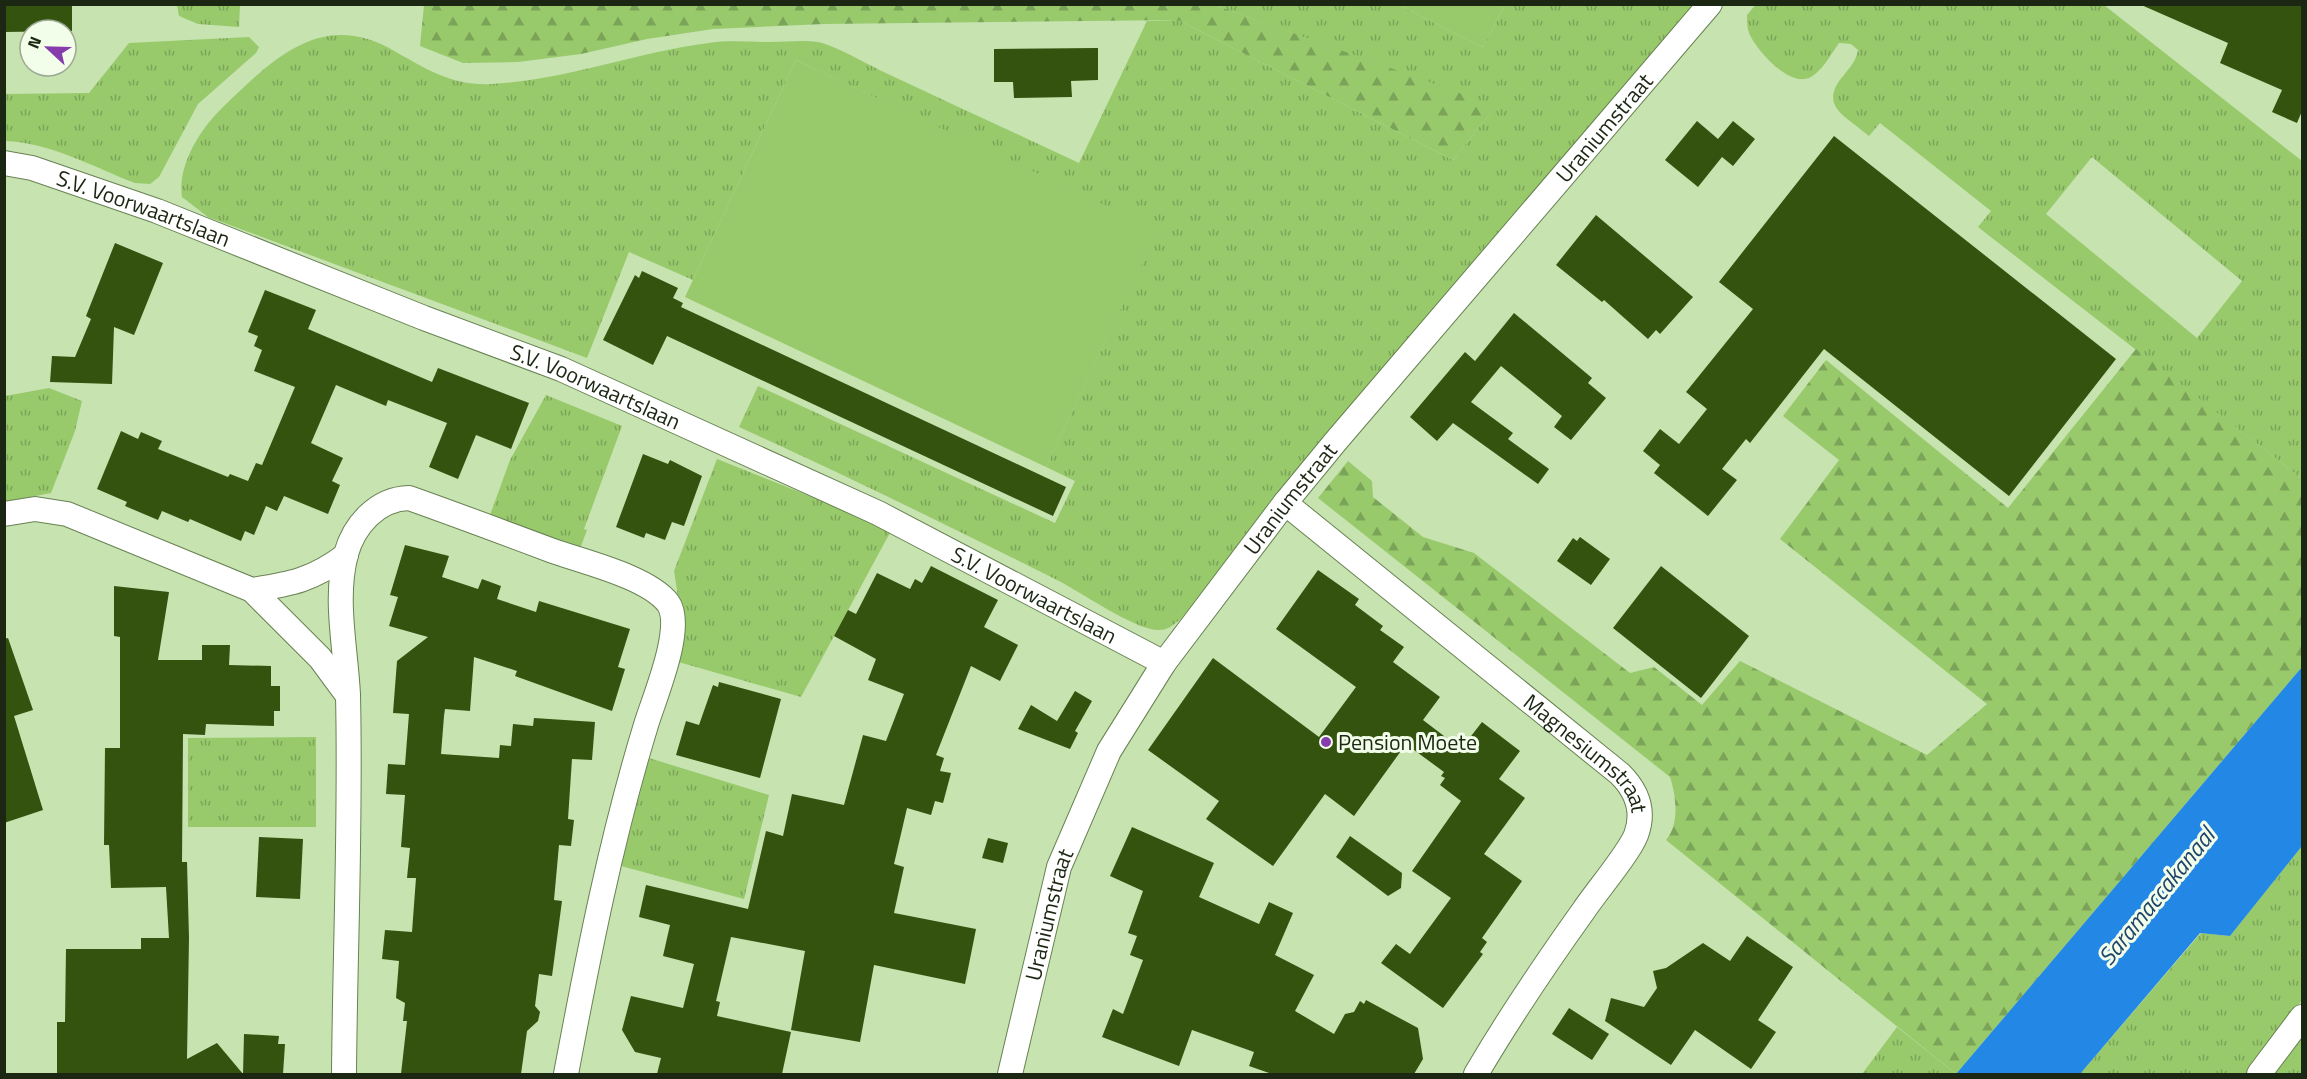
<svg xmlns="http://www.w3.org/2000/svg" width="2307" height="1079" viewBox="0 0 2307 1079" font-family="'Titillium Web',sans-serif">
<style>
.grass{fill:url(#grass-tufts);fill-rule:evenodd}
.forest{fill:url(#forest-firs)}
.pitch{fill:#98ca6c}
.water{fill:#2387e6}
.building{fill:#33530f}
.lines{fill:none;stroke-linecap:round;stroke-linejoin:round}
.minor-casing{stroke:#688253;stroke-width:26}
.minor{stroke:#fff;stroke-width:24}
.poi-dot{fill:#863cad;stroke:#f2fee9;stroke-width:2}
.labels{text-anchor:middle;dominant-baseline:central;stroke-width:6;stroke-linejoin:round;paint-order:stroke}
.street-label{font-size:22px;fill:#1c2713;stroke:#f2fee9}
.poi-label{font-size:22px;fill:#1c2713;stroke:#f2fee9;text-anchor:start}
.water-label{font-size:24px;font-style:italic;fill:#20446b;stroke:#f2fee9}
</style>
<defs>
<pattern id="grass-tufts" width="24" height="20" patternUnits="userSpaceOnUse" patternTransform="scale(1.5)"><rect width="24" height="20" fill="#98ca6c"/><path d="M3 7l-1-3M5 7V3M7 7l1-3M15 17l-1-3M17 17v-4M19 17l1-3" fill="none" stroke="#7ba458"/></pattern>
<pattern id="forest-firs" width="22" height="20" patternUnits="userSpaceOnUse" patternTransform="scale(1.5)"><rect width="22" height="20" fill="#98ca6c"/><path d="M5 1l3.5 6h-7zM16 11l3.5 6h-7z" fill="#7ba458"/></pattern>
</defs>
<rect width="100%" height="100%" fill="#c6e3b0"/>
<!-- grass -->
<g class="grass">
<path d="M1756,4L2104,5L2302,161V479L1978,227L1991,211L1880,123L1869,136C1846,116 1817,106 1844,75C1851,66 1856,61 1858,50L1851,44L1839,43C1831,54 1822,72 1809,78C1788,86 1756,50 1749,33C1747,28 1747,21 1747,15ZM2092,157L2242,281L2197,338L2046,214Z"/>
<path d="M177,5H240L239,27L198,24L179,16Z"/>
<path d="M1215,5H1399L1483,47L1505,5H1700L1267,508L1181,619C1173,625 1167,631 1157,630C1134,629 1082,593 1059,581C953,528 847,476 739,427L758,386L1055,523L1075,481L1046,467L1157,231L796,60L693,280L629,252L587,358L208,217L182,197C177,165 201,128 223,107C274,58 323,8 396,52C428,70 453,86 492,84C566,80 637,52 709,43C729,40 751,42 771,42C786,42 803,40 818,42C835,45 870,66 888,74C952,104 1015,133 1079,163L1147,21L1178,20L1453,160L1495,107Z"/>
<path d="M249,37L259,47L256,53L198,104L159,177L150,184L135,183C93,167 49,142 5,141V94L89,93L129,43Z"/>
<path d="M49,388L82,401L75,431L51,493L5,502V396Z"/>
<path d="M546,395L622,426L584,529L587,530L580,549L490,515L510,460Z"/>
<path d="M717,459L892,529L801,697L675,661L681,616L674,571Z"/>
<path d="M316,737V827H188V738Z"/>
<path d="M649,758L769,795L744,899L621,866Z"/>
<path d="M2302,846V1000L2246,1074H2080L2201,933L2230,936Z"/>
<path d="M1897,1027L1956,1074H1862Z"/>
<path d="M2302,1034V1074H2272Z"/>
</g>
<!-- forest -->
<g class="forest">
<path d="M424,5H1215L1496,106L1453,160L1178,20L824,24L713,29L647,39L581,54L518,62L463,63L420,46Z"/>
<path d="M2136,349L2302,479V667L1956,1074L1666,840C1680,824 1676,795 1670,777L1318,498L1348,461L1372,481L1373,497L1423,537L1474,553L1630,673L1654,667L1702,705L1740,661L1927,755L1987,704L1780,539L1839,460L1783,416L1826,360L2008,508Z"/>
</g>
<!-- pitch -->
<g class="pitch">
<path d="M1399,5H1505L1483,47Z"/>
<path d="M796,60L1158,230L1046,467L685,297Z"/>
</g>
<!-- water -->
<path class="water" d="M2302,667V846L2230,936L2200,933L2080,1074H1956Z"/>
<!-- building -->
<g class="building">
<path d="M4,4H72V31L4,32Z"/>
<path d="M2139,4H2302V111L2297,123L2272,112L2282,90L2220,63L2228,43Z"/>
<path d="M1098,48V80L1071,81L1072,97L1014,98L1013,82H994V49Z"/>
<path d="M1697,121L1718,139L1733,121L1755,139L1733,166L1722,157L1698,187L1665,160Z"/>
<path d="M1834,136L2116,359L2009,496L1824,349L1750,443L1746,439L1722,469L1737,480L1708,516L1654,473L1660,465L1643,451L1660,429L1679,444L1707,409L1686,392L1753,309L1719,282Z"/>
<path d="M1596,215L1693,297L1660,334L1656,330L1648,339L1604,300L1602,302L1556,265Z"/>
<path d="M115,243L163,263L134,335L114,327L112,384L50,382L52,356L75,357L91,319L86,316Z"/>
<path d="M642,271L678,288L673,298L683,303L681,307L1066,487L1053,516L667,336L653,365L603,340L635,275L639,278Z"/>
<path d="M265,290L316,310L308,329L432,382L438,368L529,403L511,449L476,435L458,479L429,467L447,423L388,400L386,406L336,385L311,443L343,458L332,481L340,485L328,514L284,496L277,511L266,506L254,535L245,531L241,541L190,519L188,522L162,511L158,520L125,506L127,502L97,489L121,431L138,439L141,432L162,441L158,449L228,477L230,474L248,481L256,463L262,465L295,387L254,371L262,350L254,346L258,336L248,332Z"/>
<path d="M1514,313L1592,378L1588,383L1606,398L1571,440L1554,427L1562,416L1501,366L1471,402L1513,433L1508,439L1549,469L1538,484L1453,423L1437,441L1410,417L1465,352L1475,361Z"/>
<path d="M643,454L668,464L670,460L702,476L684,526L672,522L665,540L646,533L644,538L616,527Z"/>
<path d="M1580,537L1610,559L1591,585L1557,561L1573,538L1577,541Z"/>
<path d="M405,545L449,556L442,577L478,589L482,579L501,586L497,599L536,612L539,601L630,629L618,667L625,669L612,711L515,676L517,671L474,657L470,711L445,709L444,716L441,754L499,758L500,745L511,746L513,724L533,726L534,718L595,722L592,760L572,759L568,819L574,820L571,846L559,845L554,900L562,901L552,976L539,974L535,1006L540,1012L538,1021L527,1031L521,1074H401L407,1021H403L405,1003L396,998L399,961L382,959L385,930L412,932L416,878H407L410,848L401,847L405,795L386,794L388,764L405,765L409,714L393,713L397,661L428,637L389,626L398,597L390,595Z"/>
<path d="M931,566L998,600L984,627L1018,645L1000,681L971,666L936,755L944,758L940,771L951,773L943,803L935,801L931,815L907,808L894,864L904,867L894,913L976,929L965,984L874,965L860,1042L791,1030L805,951L731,937L716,1001L720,1002L717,1016L791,1032L782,1074H657L661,1058L635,1052L622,1030L631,996L683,1008L694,964L663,956L670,925L639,917L646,885L748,909L766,831L783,836L792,794L844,805L863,735L886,741L904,694L868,680L876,659L834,636L848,610L856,614L877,573L910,589L915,579L922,583Z"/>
<path d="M1661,566L1749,636L1701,698L1613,628Z"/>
<path d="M1318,570L1359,599L1355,605L1383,626L1380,630L1404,647L1393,662L1440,697L1423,720L1461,749L1482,722L1520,751L1499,779L1525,798L1484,854L1522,881L1482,938L1487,942L1480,952L1483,954L1443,1008L1381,963L1396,944L1410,954L1451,898L1412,871L1461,801L1440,785L1445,778L1441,776L1444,772L1406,744L1354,816L1325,794L1273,866L1206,819L1219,801L1148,750L1213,658L1319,737L1356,687L1276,629Z"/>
<path d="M114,586L169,592L158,660H202V645H230L229,665L271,666V686H280V711H274V726L206,724L205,735L183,734L182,862H187L189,938L187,1059L217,1043L243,1074H57V1022H65L66,949H141V938H169L166,887L111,888L109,845H104L105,748H120V637L114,636Z"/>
<path d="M8,638L33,710L14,716L43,810L4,823V639Z"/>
<path d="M719,682L781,699L760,778L676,755L686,721L699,725L713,685L718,687Z"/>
<path d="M1075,691L1092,701L1075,731L1078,733L1070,749L1018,729L1031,705L1057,721Z"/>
<path d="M1132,827L1214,863L1199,897L1259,924L1269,902L1293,913L1275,955L1314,975L1295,1011L1334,1034L1345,1014L1354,1012L1360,1001L1364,1004L1366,1000L1418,1028L1423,1059L1414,1074H1272L1249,1066L1254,1052L1192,1030L1179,1066L1102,1037L1113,1009L1123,1014L1143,960L1130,955L1137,936L1128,933L1143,891L1110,876Z"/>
<path d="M1350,836L1402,873L1401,888L1388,896L1336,857Z"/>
<path d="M259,837L303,839L300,899L256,897Z"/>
<path d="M988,838L1008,843L1003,863L982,858Z"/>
<path d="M1747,936L1793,967L1758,1020L1776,1032L1751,1069L1695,1030L1671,1065L1605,1021L1611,998L1644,1007L1657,988L1653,971L1666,968L1703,943L1730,961Z"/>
<path d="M1569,1008L1609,1034L1592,1060L1552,1034Z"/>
<path d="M244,1034L279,1036L278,1044H285L283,1074H243Z"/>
</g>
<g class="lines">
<!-- minor casing -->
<g class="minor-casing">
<g id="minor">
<path id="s1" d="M4,163L32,168L157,211L424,318L561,369L878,513L1164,663"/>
<path id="s2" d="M1285,503L1620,774C1637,791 1645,811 1636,835C1629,853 1596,892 1584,910C1546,963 1509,1018 1476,1074"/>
<path d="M4,514L35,509L67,514L252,590L320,658L348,696"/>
<path d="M252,590C291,584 313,580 346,555"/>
<path d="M344,1074C345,948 351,821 348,695C346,650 334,599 346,554C354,525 377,499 409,498C457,515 505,533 553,551C584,562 648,577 668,603C685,627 654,698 646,725C611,839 588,957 566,1074"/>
<path id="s3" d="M1010,1074L1059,867L1109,751L1164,663L1285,503L1336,441L1710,4"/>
<path d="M2259,1074L2302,1017"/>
</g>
</g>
<!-- minor -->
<use href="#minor" class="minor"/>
</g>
<!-- markers -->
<circle class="poi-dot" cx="1326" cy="742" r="6"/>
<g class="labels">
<!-- street labels -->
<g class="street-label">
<text stroke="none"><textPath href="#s3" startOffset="1136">Uraniumstraat</textPath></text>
<text stroke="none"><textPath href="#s1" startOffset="147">S.V. Voorwaartslaan</textPath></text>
<text stroke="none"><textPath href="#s1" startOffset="633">S.V. Voorwaartslaan</textPath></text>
<text stroke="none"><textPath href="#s3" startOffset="650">Uraniumstraat</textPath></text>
<text stroke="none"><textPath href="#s1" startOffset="1119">S.V. Voorwaartslaan</textPath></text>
<text stroke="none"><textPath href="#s2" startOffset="393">Magnesiumstraat</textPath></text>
<text stroke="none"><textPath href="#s3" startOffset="164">Uraniumstraat</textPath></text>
</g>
<!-- poi labels -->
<g class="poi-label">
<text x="1338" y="742">Pension Moete</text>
</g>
<!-- water labels -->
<g class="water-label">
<text transform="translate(2156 896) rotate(-51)">Saramaccakanaal</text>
</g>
</g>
<!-- border -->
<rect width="2307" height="1079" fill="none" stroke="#1c2713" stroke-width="12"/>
<!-- north arrow -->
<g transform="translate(48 48) rotate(292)"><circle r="28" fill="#f2fee9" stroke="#9ca893" stroke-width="1.5"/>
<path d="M0-4.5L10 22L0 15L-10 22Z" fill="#863cad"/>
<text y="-9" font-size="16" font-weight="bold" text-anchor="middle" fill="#1c2713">N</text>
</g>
</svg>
